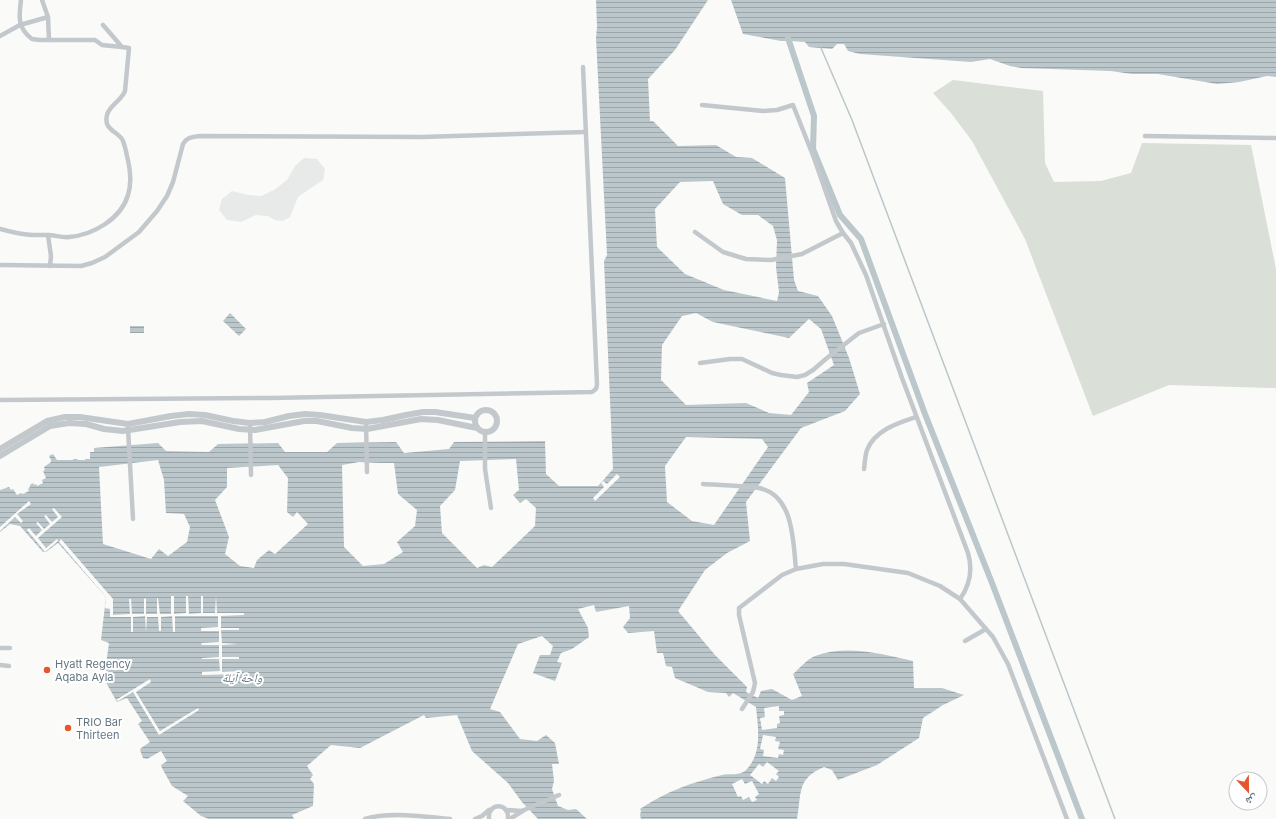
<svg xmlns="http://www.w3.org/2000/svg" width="1276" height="819" viewBox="0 0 1276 819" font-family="Inter,'Noto Naskh Arabic',sans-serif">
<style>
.built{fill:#e8e9e9}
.green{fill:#dadfd7}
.water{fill:url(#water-rules);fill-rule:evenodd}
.pier{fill:#fafaf8}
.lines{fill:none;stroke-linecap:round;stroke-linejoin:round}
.stream{stroke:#bbc7cb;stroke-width:1.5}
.canal{stroke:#bbc7cb;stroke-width:6}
.minor{stroke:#c3c8cc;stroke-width:4.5}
.tertiary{stroke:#c3c8cc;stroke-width:6}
.poi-dot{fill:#e4572e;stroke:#fff;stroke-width:1.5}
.labels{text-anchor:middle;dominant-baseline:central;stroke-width:4;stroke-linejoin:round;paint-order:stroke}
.poi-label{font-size:11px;fill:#657683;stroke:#fff;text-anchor:start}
.water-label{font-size:12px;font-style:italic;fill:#60757c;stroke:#fff}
</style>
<defs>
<pattern id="water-rules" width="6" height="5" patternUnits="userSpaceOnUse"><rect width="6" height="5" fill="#bbc7cb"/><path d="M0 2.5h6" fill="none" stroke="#9ca6aa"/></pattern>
</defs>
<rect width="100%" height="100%" fill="#fafaf8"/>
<!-- built -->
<path class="built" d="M304,158L317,159L325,169L323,180L298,197L290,217L283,221L275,220L268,216L256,215L241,222L227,220L219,210L222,199L232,191L248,195L261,196L274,190L287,180L295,166Z"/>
<!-- green -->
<path class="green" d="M953,80L1043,91L1045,163L1054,182L1101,181L1131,173L1142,143L1251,145L1276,269V388L1169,385L1093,416L1025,239L972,141L951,113L933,93Z"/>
<!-- water -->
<g class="water">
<path d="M596,0H708L675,50L648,79L650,121H653L678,146L716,145L736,157L752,158L785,178L794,280L798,291L818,296L832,316L849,358L860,394L845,411L801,428L746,502L750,541L727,553L705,570L678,611L715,655L747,687L746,692L758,698L761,691L772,689L792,700L802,696L793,674C800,668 807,659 815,656C846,644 883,654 913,661L914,688H942L964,695L943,705L923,718L919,738L877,765L838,780L832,770L824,767C796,779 802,793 797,819H641L640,815L641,811L640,809C665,792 693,782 722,775C730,773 738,776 745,771C763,754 758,728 756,707L733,693L729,697L726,693L708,692L675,678L672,667L666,666L663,653H657L654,631L628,633L623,627L630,618L629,606L596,612L594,605L578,609L588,628L589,637L572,649L561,653L557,662L562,663L555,681L533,673L540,655H550L553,646L542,636L518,644L490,709L500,712L520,739L537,741L546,735L555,743L559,764H552L554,781L552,789L558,806L568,810L576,809L587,819H538L522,802L508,783L472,751L457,715L426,718L424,715L360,748L331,745L307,766L313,775L310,779L314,784L313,806L292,815L294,819H209L201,816L183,801L188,796L172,786L162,768L161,765L167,761L161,751L147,759L143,758L140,750L141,748L150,742L138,724L142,721L127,698L117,702L104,679L109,643L101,640L106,597L58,543L46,552H43L20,526L10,524L0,532V490L9,487L11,490L13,489L17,495L21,493L23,494L29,491L28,489L30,487V485L33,483L34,485L36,484L37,486L43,483L42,480L46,478L43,471L45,470L44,467L51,462V460L49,456L53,454L57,460H73V459H77L78,460H85V459H90V452H94V448L158,443L166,451L209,452L218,444L278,443L285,452H327L337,443L396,442L404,453L449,449L454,442L545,441L546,474L559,486H598L613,469L604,261L607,255L596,38L597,27ZM713,181L723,204L742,215H758L773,226L777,240L776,267L779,292L777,301L724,290L685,274L657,247L655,209L680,182ZM696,313L713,322L789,338L809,319L821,329L834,365L807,383L809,392L791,415L769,413L746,403L686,405L661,380L662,345L682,316ZM686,437L762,439L768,447L714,525L692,521L667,502L665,466ZM516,459L519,490L513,495L520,503L526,499L536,508L535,526L492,567L484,565L477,568L442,533L440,506L455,490L460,461ZM158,460L164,480L166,513L184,514L190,527L187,542L168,556L159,549L151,559L103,544L99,467ZM359,462L380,463H394L398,494L417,510L415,526L397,542L403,552L384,564L363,566L344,547L342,465ZM278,465L288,478L287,512L293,517L297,512L308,524L275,554L269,550L257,560L254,568L240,566L225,554L229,537L215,500L227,487V468ZM779,706V711H784V715L779,716L780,723L777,724V728L762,730L760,718L765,717L764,708ZM763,735L776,737L775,741L780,742L778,749L784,750L783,755L779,754L778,758L763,756L764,750L760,749ZM767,762L779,771L776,774L779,777L776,781L772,778L768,784L764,781L762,784L750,775L759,764L763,767ZM742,779L745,784L752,781L759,794L755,797L757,800L752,802L749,797L743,800L741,796L738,797L732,784Z"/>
<path d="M731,0H1276V77L1267,76L1239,82L1217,84L1158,74H1132L1111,71L1021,68L1010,66L990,59L971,62L860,54L848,51L844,44H837L832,49L809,47L805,42L791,41L790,38L786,39V41H781L743,34Z"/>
<path d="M230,313L246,329L239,336L223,321Z"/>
<rect x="130" y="326" width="14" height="7"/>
</g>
<!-- pier -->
<g class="pier">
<path d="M617,474L620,477L595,501L593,498L604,487L601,483L603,481L607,484Z"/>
<path d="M29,501L31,504L17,514L23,521L21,523L15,517L0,531V527Z"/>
<path d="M54,508L62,517L38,538L46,548L57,539L58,541L45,552L27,530L29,528L36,536L42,530L36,523L38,522L44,529L50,524L44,516L46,515L52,522L58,517L52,509Z"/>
<path d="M61,539L113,599V615L130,614L129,599H131L132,614H144V599L146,598V614H157V598H158L160,614H171V596H174V614L186,613V596H188L189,614L201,613V596H203V613H215L216,596L217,613H244V615L221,616V628H239V630H221L222,643L238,644L222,645V657H239V659H222V672L240,671V674L202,675V672L220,671L219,659H202V658L219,657V645H202L201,643L219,642V631H201V628L218,627V616H175V632H173L172,616L161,617V631H159L158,617H147L146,632L145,616L133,617V632H131V617H110V609L105,608L106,597L59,542Z"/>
<path d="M150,679L151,682L136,692L160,731L198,708L199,710L159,735L133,692L118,701L116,700Z"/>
</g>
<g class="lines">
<!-- stream -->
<path class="stream" d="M821,48L852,120L1115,819"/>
<!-- canal -->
<path class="canal" d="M788,38L814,116L813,149L840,215L861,239L925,414L992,583L1082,819"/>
<!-- minor -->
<g class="minor">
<path d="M21,0C19,16 17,28 32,39L40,40H95L102,45L122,47"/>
<path d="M42,0L48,17L49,40"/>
<path d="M0,36L20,25L48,17"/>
<path d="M702,105L763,111L777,110L793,105L814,158L836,221L843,233L851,243L866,275L902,378L968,553C973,570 970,585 960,599"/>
<path d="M1145,136L1276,138"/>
<path d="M0,229C11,232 22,235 33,235C38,235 43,235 48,235C55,235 62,238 69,237C93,235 121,219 128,195C132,183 130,168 127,156C126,151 125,146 123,141C119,131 103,131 107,115C109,106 121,101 125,91L129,48L122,47L103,25"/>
<path d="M695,232L723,252L746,259L771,260L802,254L843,233"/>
<path d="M48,235L51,256L50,266"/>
<path d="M0,265L81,266L92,263L105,257L139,232L157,211L167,196L173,182L183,144C187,137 192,137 200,136L422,137L585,132"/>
<path d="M700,363L730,359H742L772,373L781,375L797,377L805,375L813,370L827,358L859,333L884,324"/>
<path d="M0,400L270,398L592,392C595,390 597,389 597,384L583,67"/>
<path d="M366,422L367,472"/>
<path d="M250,423L251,475"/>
<path d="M128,428L133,519"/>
<path d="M485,433V469L491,508"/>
<path d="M864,469C865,462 865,456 867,450C875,430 898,423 916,417"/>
<path d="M703,484C721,485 740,485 759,488C794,495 793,542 796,569"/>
<path d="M965,641L986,629"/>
<path d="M0,648H10"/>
<path d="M0,665L9,666"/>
<path d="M742,709L753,692L755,683L739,615V608L743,605L782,575L796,569L823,564H844L908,573L940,586L960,599L993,637L1008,664L1067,819"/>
<path d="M506,810L522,811"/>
<path d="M365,819C390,811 425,817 450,819"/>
<path d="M475,819L482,816L489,810"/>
<path d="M489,819C487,802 510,802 508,819"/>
<path d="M510,819L524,810L559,795"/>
</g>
<!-- tertiary -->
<g class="tertiary">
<circle cx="486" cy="421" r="11"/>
<path d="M0,449L47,421L65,417H80L128,424L171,416L189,414L205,415L233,421L250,423L265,422L289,416L305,414L320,415L366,422L383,420L406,415L423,412H435L475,418"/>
<path d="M0,456L50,426L69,423L86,424L104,429L123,431L180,422L202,421L239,429L255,430L304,421H317L352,428L367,429L421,419L438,420L477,428"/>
</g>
</g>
<!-- markers -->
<g class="poi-dot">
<circle cx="47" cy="670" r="4"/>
<circle cx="68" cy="728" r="4"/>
</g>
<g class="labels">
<!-- poi labels -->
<g class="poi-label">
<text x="55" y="664">Hyatt Regency<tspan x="55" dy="13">Aqaba Ayla</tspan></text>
<text x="76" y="722">TRIO Bar<tspan x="76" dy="13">Thirteen</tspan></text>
</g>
<!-- water labels -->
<g class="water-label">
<text x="242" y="677">واحة آيلة</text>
</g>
</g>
<!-- north arrow -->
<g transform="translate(1248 791) rotate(158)"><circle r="19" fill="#ffffff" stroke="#c1c8cd"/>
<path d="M0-3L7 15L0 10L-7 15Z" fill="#e4572e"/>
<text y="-6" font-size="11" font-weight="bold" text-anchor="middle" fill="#657683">ش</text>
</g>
</svg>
